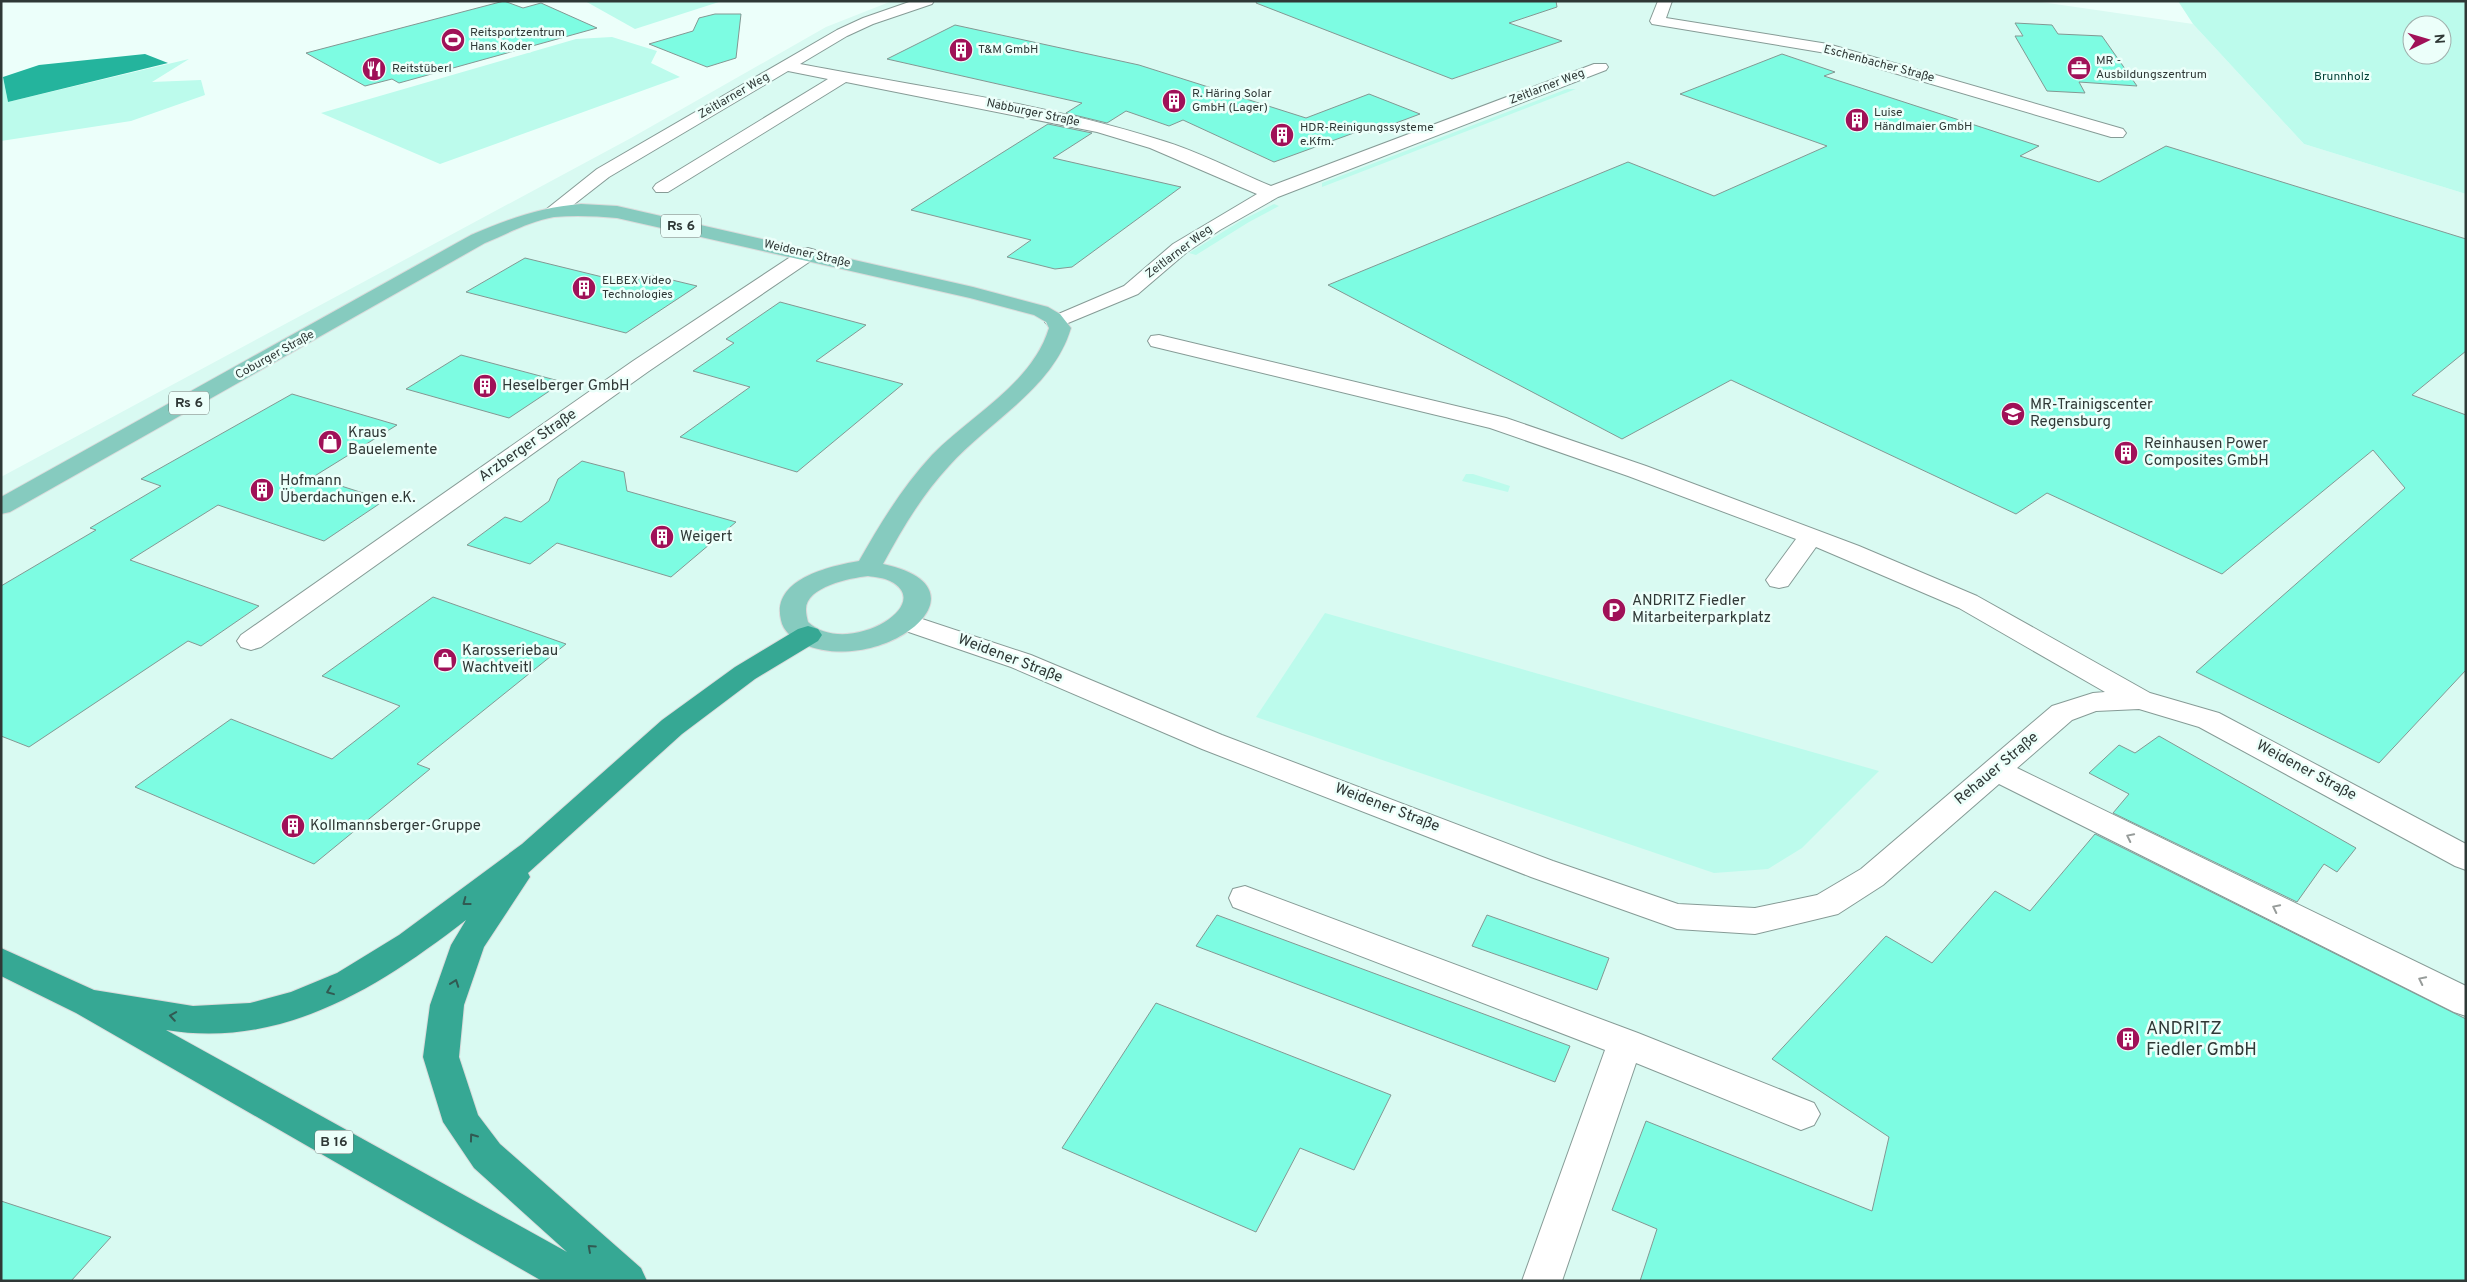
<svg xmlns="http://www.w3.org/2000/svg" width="2467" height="1282" viewBox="0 0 2467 1282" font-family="Overpass,sans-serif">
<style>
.built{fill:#d9faf2}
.green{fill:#bcfbec;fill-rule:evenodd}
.water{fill:#24b49d}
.building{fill:#7dfce2;stroke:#839893}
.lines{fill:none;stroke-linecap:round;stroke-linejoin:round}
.minor-casing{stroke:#869b96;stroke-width:2}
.major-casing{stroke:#dadbdb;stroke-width:2}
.highway-casing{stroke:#dadbdb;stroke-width:2}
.minor{fill:#fff;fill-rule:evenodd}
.major{fill:#86cbbf;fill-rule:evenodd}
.highway{fill:#36a894;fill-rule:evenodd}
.oneway{stroke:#979c9a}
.oneway2{stroke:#315a52}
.labels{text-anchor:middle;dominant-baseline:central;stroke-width:5;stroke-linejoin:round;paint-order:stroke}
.far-poi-label{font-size:12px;fill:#2f3836;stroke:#ecfffa;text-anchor:start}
.far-street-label{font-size:12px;fill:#2f3836;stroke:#ecfffa}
.far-park-label{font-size:12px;fill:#013f35;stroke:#ecfffa}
.shield{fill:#ecfffa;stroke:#687471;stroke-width:1}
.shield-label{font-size:14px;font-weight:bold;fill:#2f3836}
.poi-label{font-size:15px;fill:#2f3836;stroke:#ecfffa;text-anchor:start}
.street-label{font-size:15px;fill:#2f3836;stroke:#ecfffa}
.near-poi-label{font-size:18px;fill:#2f3836;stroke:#ecfffa;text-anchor:start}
</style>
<rect width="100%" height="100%" fill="#ecfffa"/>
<!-- built -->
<path class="built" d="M892,1H2034L2193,24L2304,144L2466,194V1281H1V477L631,138L826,27Z"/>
<!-- green -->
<g class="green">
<path d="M585,1H722L635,29Z"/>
<path d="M2178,1H2466V194L2304,144L2193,24ZM2412,25H2442V55H2412Z"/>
<path d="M612,37L657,51L651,63L680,77L440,164L321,113L576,39Z"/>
<path d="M189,59L152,82L201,80L205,95L131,121L1,141V77H3L8,102Z"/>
<path d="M1567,89H1576L1322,187V183Z"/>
<path d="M1274,204L1279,206L1249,222L1196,255L1189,253L1242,220Z"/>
<path d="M1466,474H1473L1510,486L1508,492L1462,481Z"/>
<path d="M1325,613L1879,771L1802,848L1768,869L1714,873L1256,717Z"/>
</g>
<!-- water -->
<path class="water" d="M145,54L168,63L8,102L3,77L39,65Z"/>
<!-- building -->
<g class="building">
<path d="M504,1L523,8L541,3L597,28L399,83L392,79L365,86L306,53Z"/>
<path d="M1257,1H1556L1557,7L1509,23L1562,41L1452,79L1256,3Z"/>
<path d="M715,14H741L736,58L707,67L649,44L693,31L699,18Z"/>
<path d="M2015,23L2052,25L2058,34L2102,36L2137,86L2079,82L2085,93L2047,91L2015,36H2023Z"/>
<path d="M955,25L1139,65L1306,118L1369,94L1420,114L1369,133L1362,130L1274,162L1183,120L1169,126L1126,111L1107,123L1066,113L1082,103L887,59Z"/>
<path d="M1782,54L1835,72L1824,76L2039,146L2020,156L2099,182L2166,146L2466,239V351L2412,395L2466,415V670L2379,763L2196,672L2405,488L2373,450L2222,574L2047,493L2016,514L1731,380L1622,439L1328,285L1628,162L1714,196L1827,146L1680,94Z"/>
<path d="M1048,124L1092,133L1053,158L1181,187L1072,267L1055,269L1007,257L1031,240L911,210Z"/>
<path d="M525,258L631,284L647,274L697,286L626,333L466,292Z"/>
<path d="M780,302L866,325L816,361L903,384L797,472L680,437L750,387L693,371L734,343L726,339Z"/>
<path d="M461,355L563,382L509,418L406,389Z"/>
<path d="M292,394L397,425L313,477L385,500L324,541L218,505L130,560L259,606L201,646L188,641L29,747L1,736V586L96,530L90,528L161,486L141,479Z"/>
<path d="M582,461L624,472L627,491L736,522L671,577L557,543L530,564L467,545L505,517L521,522L549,501L558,479Z"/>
<path d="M433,597L566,644L417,764L430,769L314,864L135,787L231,719L332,759L400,706L322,676Z"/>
<path d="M2159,736L2356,848L2337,872L2324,864L2297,902L2113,813L2129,794L2089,773L2119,745L2135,753Z"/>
<path d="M2095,834L2466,1019V1281H1640L1657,1229L1612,1210L1646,1121L1872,1211L1889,1137L1772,1059L1886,936L1932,963L1995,891L2030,911Z"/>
<path d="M1217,915L1570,1046L1555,1082L1196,946Z"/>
<path d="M1487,915L1609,958L1597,990L1472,946Z"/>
<path d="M1156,1003L1391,1095L1354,1170L1300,1148L1256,1232L1062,1148Z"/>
<path d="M1,1201L111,1237L71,1281H1Z"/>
</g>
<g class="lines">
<!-- minor casing -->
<g class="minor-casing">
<g id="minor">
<path d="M912,1H934L932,4L873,24L847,36L800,64C920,87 1043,103 1160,140C1198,151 1235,171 1271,186L1594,64H1606L1608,67L1606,70L1278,197L1220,230L1187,252L1138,294L1056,328L1049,326L1045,322L1049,318L1124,286L1173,244L1257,194L1150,148L1097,132L846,82L668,192H656L653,188L656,184L828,79L788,71L609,177L559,216H545L543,212L597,169L837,30L863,18Z"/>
<path d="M1658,1H1672L1666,18L1828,44L2123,129L2126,133L2123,137H2111L1826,53L1652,24L1650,21Z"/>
<path d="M808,248L815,250L818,254L815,258L649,371L261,647L251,650L241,647L237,641L241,635L633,361L801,250Z"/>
<path d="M1159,335L1506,418L1646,466L1859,546L1977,596L2150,693L2219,713L2466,844V870L2455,866L2199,727L2139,709L2096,711L2072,720L2017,768L2466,986V1016L2454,1012L1999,784L1883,885L1838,914L1755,934L1677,929L1531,877L1202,749L1011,667L897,628L893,622L897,616L907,614L1031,655L1222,735L1553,861L1678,904L1755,908L1817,895L1861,869L2052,706L2093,693L2105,692L1959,608L1816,547L1788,586L1779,588L1770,586L1766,580L1796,539L1628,476L1490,428L1151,346L1148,341L1151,336Z"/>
<path d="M1245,886L1638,1033L1814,1103L1820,1114L1814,1125L1801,1130L1636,1063L1562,1281H1522L1605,1050L1233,907L1229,898L1233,889Z"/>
</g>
</g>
<!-- major casing -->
<g class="major-casing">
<path id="major" d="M581,204L617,206L973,287L1048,307L1060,314L1071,328C1053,389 989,421 949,466C922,495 902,529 883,564C997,588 882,678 803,644C793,639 783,631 781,620C771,579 830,566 859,561C880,524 903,486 932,455C971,415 1032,384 1049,328L1046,322L1034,315L970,298L617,218C596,216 575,215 554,217C530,221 507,234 485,243L10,512L1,514V497L471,235C508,219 541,207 581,204ZM868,576C875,577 884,578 890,581C938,605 846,658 808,622C807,618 806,614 806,610C805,587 850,578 868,576Z"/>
</g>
<!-- highway casing -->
<g class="highway-casing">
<path id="highway" d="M808,626L818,629L822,635L818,641L755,679L682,734L528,873L530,877L484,947L464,1005L459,1057L478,1115L500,1144L641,1268L647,1281H542L76,1013L1,976V948L94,990L193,1006L250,1003L291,992L337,973L399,935L522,844L662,720L735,667L798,629ZM466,920L451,945L430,1005L423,1057L443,1122L474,1168L567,1252L166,1030C282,1049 378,988 466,920Z"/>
</g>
<!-- minor -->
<use href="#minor" class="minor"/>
<!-- major -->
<use href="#major" class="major"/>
<!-- highway -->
<use href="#highway" class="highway"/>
</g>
<!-- one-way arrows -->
<defs><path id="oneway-chevron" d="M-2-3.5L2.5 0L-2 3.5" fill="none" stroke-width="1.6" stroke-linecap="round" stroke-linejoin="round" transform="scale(1.25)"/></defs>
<g class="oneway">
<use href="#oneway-chevron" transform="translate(2130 837) rotate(-154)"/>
<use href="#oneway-chevron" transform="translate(2276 908) rotate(-154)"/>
<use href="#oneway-chevron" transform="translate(2422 980) rotate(-154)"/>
</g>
<g class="oneway2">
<use href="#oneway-chevron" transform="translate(466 902) rotate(143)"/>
<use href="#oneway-chevron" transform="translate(455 983) rotate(-70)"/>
<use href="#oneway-chevron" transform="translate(330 991) rotate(158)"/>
<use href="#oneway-chevron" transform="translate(173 1016) rotate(-171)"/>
<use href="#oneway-chevron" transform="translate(473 1137) rotate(-126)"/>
<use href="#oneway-chevron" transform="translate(591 1248) rotate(-138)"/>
</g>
<!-- icons -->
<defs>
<g id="stadium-disc" transform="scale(1.25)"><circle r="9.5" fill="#a01158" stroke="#ecfffa"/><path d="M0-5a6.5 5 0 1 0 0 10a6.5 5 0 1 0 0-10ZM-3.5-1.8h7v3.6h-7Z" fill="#fff"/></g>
<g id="building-disc" transform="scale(1.25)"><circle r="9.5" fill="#a01158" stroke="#ecfffa"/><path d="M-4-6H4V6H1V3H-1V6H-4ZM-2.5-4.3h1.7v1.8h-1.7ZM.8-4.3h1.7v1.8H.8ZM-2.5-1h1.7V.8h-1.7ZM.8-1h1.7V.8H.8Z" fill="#fff"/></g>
<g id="office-disc" transform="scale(1.25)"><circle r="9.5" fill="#a01158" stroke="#ecfffa"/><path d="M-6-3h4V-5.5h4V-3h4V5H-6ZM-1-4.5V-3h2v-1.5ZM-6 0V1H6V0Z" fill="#fff"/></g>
<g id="restaurant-disc" transform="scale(1.25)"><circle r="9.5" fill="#a01158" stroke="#ecfffa"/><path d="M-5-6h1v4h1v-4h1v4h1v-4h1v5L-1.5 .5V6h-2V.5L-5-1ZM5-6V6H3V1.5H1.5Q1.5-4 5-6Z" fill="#fff"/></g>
<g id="school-disc" transform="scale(1.25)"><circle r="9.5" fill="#a01158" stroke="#ecfffa"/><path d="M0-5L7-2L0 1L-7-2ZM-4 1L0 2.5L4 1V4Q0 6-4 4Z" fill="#fff"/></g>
<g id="shop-disc" transform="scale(1.25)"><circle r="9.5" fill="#a01158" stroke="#ecfffa"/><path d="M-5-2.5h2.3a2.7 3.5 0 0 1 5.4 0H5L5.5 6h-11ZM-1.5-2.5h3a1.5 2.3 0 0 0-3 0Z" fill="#fff"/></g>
<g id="parking-disc" transform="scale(1.25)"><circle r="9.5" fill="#a01158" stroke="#ecfffa"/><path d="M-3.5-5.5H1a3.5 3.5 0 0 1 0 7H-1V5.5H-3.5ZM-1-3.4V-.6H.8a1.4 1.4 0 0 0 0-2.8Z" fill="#fff"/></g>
</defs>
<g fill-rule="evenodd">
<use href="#stadium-disc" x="453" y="40"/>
<use href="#building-disc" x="961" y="50"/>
<use href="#office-disc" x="2079" y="68"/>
<use href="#restaurant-disc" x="374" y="69"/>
<use href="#building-disc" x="1174" y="101"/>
<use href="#building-disc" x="1857" y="120"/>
<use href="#building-disc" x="1282" y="135"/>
<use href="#building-disc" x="584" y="288"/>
<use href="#building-disc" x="485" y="386"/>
<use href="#school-disc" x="2013" y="414"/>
<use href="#shop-disc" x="330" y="442"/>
<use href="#building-disc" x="2126" y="453"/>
<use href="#building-disc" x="262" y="490"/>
<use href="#building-disc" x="662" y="537"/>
<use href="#parking-disc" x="1614" y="610"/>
<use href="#shop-disc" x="445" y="660"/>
<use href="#building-disc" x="293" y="826"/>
<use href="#building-disc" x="2128" y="1039"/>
</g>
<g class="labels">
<!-- far-poi labels -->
<g class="far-poi-label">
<text x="470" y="33">Reitsportzentrum<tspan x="470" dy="14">Hans Koder</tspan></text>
<text x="978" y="50">T&amp;M GmbH</text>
<text x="2096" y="61">MR -<tspan x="2096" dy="14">Ausbildungszentrum</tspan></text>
<text x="392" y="69">Reitstüberl</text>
<text x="1192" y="94">R. Häring Solar<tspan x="1192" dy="14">GmbH (Lager)</tspan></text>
<text x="1874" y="113">Luise<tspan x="1874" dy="14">Händlmaier GmbH</tspan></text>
<text x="1300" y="128">HDR-Reinigungssysteme<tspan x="1300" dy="14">e.Kfm.</tspan></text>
<text x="602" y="281">ELBEX Video<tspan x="602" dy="14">Technologies</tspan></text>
</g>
<!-- far-street labels -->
<g class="far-street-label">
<text transform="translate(1879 64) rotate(15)">Eschenbacher Straße</text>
<text transform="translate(1547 87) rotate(-21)">Zeitlarner Weg</text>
<text transform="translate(734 96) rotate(-30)">Zeitlarner Weg</text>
<text transform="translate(1033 113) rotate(12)">Nabburger Straße</text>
<text transform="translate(1179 252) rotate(-37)">Zeitlarner Weg</text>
<text transform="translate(807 254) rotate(13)">Weidener Straße</text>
<text transform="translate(275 355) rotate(-29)">Coburger Straße</text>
</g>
<!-- far-park labels -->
<g class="far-park-label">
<text x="2342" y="77">Brunnholz</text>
</g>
<!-- shield labels -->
<g class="shield">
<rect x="661" y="214.5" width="40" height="23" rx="4"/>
<rect x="169" y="391.5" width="40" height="23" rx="4"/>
<rect x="315" y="1130.5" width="38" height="23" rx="4"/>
</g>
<g class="shield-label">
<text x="681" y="226">Rs 6</text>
<text x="189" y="403">Rs 6</text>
<text x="334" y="1142">B 16</text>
</g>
<!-- poi labels -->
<g class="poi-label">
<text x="502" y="386">Heselberger GmbH</text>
<text x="2030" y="405">MR-Trainigscenter<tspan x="2030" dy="17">Regensburg</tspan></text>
<text x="348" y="433">Kraus<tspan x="348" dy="17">Bauelemente</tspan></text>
<text x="2144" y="444">Reinhausen Power<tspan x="2144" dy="17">Composites GmbH</tspan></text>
<text x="280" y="481">Hofmann<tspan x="280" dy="17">Überdachungen e.K.</tspan></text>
<text x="680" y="537">Weigert</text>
<text x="1632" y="601">ANDRITZ Fiedler<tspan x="1632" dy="17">Mitarbeiterparkplatz</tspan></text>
<text x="462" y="651">Karosseriebau<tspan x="462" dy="17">Wachtveitl</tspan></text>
<text x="310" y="826">Kollmannsberger-Gruppe</text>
</g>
<!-- street labels -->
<g class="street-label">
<text transform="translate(528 446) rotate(-35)">Arzberger Straße</text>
<text transform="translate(1010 659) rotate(21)">Weidener Straße</text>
<text transform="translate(1997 769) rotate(-40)">Rehauer Straße</text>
<text transform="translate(2306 771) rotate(28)">Weidener Straße</text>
<text transform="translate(1387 808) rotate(21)">Weidener Straße</text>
</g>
<!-- near-poi labels -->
<g class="near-poi-label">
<text x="2146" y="1029">ANDRITZ<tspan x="2146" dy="21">Fiedler GmbH</tspan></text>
</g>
</g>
<!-- border -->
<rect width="2467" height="1282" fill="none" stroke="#2f3836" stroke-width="5"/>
<!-- north arrow -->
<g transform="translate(2427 40) rotate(85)"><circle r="24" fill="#ecfffa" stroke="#a0afac"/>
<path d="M0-4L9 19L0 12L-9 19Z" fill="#a01158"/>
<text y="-8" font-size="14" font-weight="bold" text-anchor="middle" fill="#2f3836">N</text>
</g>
</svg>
